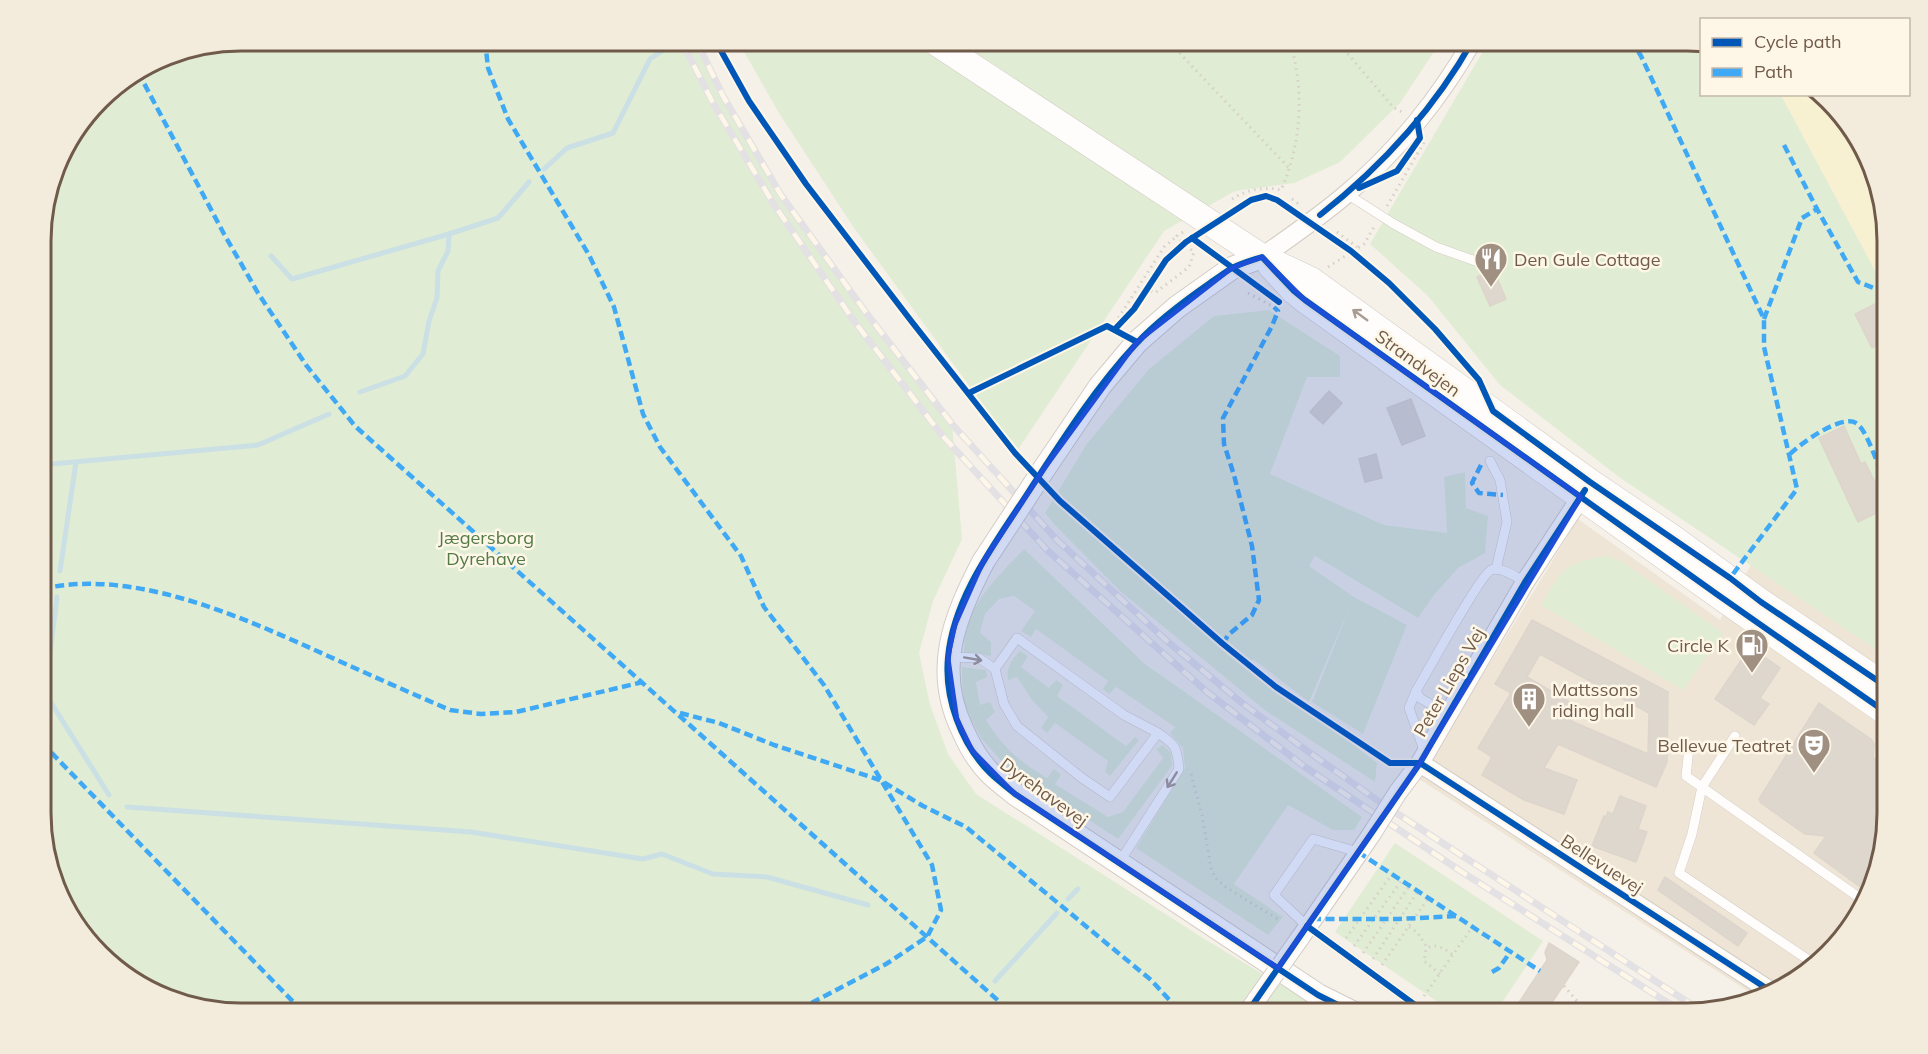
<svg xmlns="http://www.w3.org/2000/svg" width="1928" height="1054" viewBox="0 0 1928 1054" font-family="Mulish,sans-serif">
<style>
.residential{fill:#eee5d6}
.green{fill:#e0ecd3}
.sand{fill:#f7f0d1}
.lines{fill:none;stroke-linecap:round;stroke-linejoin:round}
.stream{stroke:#cbe0e4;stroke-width:5}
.building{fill:#ded7ce;stroke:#ddd5cb;stroke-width:1.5;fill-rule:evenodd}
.service-casing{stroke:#d4cdc5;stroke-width:10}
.minor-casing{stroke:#d4cdc5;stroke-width:20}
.tertiary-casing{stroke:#d4cdc5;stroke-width:24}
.secondary-casing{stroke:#d4cdc5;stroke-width:27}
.path{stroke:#d6d0ca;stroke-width:3;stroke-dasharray:1.5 4.5;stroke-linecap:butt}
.service{stroke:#fefdfc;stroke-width:9}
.minor{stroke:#fefdfc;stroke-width:18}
.tertiary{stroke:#fefdfc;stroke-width:22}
.secondary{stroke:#fefdfc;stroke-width:26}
.rail-casing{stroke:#e4e1e4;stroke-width:7}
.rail{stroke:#fef7e8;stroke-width:4.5;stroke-dasharray:14;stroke-linecap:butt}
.minor-bridge-casing{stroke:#d4cdc5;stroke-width:20;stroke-linecap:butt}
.tertiary-bridge-casing{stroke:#d4cdc5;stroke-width:24;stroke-linecap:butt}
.minor-bridge{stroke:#fefdfc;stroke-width:18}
.tertiary-bridge{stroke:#fefdfc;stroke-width:22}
.quiet{stroke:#3fa9f5;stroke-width:4.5;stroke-dasharray:9 4.5;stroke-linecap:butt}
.cycleway-casing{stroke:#fef7e8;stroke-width:10}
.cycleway{stroke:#0057b8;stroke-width:6}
.oneway{stroke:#a99c92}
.marked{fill:#1d4ed8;fill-opacity:0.2;stroke:#1d4ed8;stroke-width:4.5;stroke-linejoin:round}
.labels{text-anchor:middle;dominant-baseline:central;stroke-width:5;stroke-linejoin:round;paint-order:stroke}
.poi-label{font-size:18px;fill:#705b4b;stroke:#fef7e8;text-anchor:start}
.street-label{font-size:18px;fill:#705b4b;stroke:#fef7e8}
.park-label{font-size:18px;fill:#527b46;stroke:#fef7e8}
.rim{fill:none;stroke:#705b4b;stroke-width:3}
</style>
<rect width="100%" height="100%" fill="#f5f1e8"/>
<!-- residential -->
<path class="residential" d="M1578,519L1720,620L1751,565L1887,657V813L1867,902L1798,980L1754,995L1419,779Z"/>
<!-- green -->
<g class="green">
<path d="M241,41H696L723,96L781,195L867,314L952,424L962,539L933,601L919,653L930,705L948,754L976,794L1203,938L1327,1013H241L152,993L82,935L42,839L41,228L61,153L109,91L165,56Z"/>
<path d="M738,41H1441L1400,103L1340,162L1294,183L1235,191L1164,231L1017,451L854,228L779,113Z"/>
<path d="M1489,41H1687L1701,44L1702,94L1781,95L1886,291L1887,657L1619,477L1500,385L1428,296L1370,244Z"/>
<path d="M1269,310L1340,356V377H1307L1270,474L1384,525L1447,533L1444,477L1465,472L1466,508L1488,516L1485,553L1458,568L1434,595L1418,618L1315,556L1309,566L1354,597L1407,625L1363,734L1312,702L1351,604L1309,702L1253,659L1249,665L1377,763L1375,782L1266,711L1120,591L1054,524L1045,513L1086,445L1149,369L1214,316Z"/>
<path d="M1024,549L1145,664L1362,817L1354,830H1333L1288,805L1234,884L1283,917L1268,935L1136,848L1185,768L1183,748L1170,733L1175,727L1116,687L1109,694L1103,689L1108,681L1036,629L1031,637L1021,631L1035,611L1014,596L999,599L985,614L980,633L991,642V656L964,652C963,608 996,578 1024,549Z"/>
<path d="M1605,556L1621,561L1723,633L1683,690L1541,605C1563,569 1562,564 1605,556Z"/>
<path d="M1020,651L1028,656L1021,667L1049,688L1056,680L1063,685L1057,696L1126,746L1135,737L1139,740L1110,776L1105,772L1108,761L1055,723L1047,733L1041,728L1048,717L1032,700L1017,677L1008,680C1006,669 1011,659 1020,651Z"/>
<path d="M962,667L986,670L987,677L976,682L980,705L990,702L995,712L986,720C1005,750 1018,760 1047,778L1054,769L1061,775L1055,784L1108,817L1123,812L1163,758L1156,749L1163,745L1171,753L1172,766L1118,839L1004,764L981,738L965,707L962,683Z"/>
<path d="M1395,843L1543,941L1495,1013H1454L1335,932Z"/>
</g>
<!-- sand -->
<path class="sand" d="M1781,95H1814L1853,130L1886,216V291Z"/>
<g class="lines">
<!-- stream -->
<g class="stream">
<path d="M544,169L567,148L613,133L650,59L665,49"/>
<path d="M271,256L292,279L449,234"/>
<path d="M360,392L405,376L423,354L429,321L437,298L438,271L448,251L449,234L498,218L529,182"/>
<path d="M41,465L258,445L329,414"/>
<path d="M60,571L76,462"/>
<path d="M57,597L45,693L109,795"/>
<path d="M127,807L471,832L643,859L662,854L713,874L767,877L868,905"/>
<path d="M42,810H43"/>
<path d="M1068,899L1078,889"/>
<path d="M995,981L1057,913"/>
</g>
</g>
<!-- building -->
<g class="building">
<path d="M1493,269L1506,299L1490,306L1477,277Z"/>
<path d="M1881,301L1886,309V341L1872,348L1855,314Z"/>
<path d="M1329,391L1342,403L1323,424L1310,412Z"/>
<path d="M1411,399L1425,436L1402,445L1387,408Z"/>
<path d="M1844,426L1861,464L1865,462L1876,484L1887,478V508L1858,522L1819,438Z"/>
<path d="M1376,454L1382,478L1365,482L1359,459Z"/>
<path d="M1532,620L1668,692L1667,762L1656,787L1558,744L1544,768L1577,780L1564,814L1524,800L1482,775L1492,757L1478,748L1511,693L1495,684ZM1540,654L1649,713L1648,754L1571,721L1580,708L1527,677Z"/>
<path d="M1750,647L1780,668L1760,698L1769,704L1754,725L1715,699Z"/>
<path d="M1819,703L1872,740L1874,744L1873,757L1887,770V813L1875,867L1859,886L1814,853L1826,836L1805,834L1761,803L1759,799Z"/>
<path d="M1620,796L1646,806L1638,829L1647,832L1636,862L1592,846L1604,816L1606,817L1608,812L1613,814Z"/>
<path d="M1665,877L1747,933L1738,946L1658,890Z"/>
<path d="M1549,943L1579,962L1545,1013H1512L1547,960L1545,952Z"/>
</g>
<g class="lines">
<!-- service casing -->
<g class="service-casing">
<g id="service">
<path d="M1347,194L1394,224L1436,247L1481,263"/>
<path d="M1490,461L1500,480L1507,522L1496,569"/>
<path d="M948,657L979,658L995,669L1004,704L1017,726L1082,778L1110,797L1158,733L1124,715L1017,638L995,669"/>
<path d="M1416,691L1409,708L1425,753"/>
<path d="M1447,714L1420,698L1416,691C1426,674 1481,574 1491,570C1501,566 1516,577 1525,582"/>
<path d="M1735,736L1702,787L1692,834L1679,873L1813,963"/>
<path d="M1689,748L1686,776L1857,896L1863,906"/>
<path d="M1358,852L1313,839L1274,895L1307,926L1426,1013"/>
<path d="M1119,863L1179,769C1177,747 1176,745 1158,733"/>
</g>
</g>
<!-- minor casing -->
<g class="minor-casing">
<g id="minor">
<path d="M1262,257C1290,237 1318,218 1344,196C1395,154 1440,98 1473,40"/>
<path d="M1420,763L1769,990"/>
<path d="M1398,792L1420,763L1525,582L1587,488"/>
<path d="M1300,938L1371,835"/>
<path d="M1247,1013L1257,999"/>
</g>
</g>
<!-- tertiary casing -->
<g class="tertiary-casing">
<g id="tertiary">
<path d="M1044,469L1100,386L1137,342L1177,307L1232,268L1262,257"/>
<path d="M983,562C954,618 933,670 963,731C970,747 978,761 990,773C998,781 1007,787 1015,794L1318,995L1354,1013"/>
</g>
</g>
<!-- secondary casing -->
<g class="secondary-casing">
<g id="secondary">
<path d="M932,40L1262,257L1311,280L1590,482L1670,536L1761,602L1887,687"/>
<path d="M1271,266L1294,291L1305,300L1718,595L1887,713"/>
</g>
</g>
<!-- path -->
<g class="path">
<path d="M1167,40L1290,169"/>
<path d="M1336,40L1393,107L1404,113"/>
<path d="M985,49L988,40"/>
<path d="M1232,199C1246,190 1264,186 1281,190C1294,161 1300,129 1299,97C1299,78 1294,59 1291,40"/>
<path d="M1292,199L1300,205"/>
<path d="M1387,206L1426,139"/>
<path d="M1337,232L1357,247"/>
<path d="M1181,241L1177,236L1183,232"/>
<path d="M1328,267L1364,244L1374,227"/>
<path d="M1151,291L1155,293L1189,267L1194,252L1187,246"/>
<path d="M1248,293L1274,307"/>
<path d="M1112,328L1164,247L1177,236"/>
<path d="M1191,774L1202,815L1211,868L1215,878L1227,888L1281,921"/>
<path d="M1409,927L1417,932L1427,947"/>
<path d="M1346,938L1392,874"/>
<path d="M1354,946L1402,880"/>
<path d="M1363,953L1410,885"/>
<path d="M1373,959L1418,891"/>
<path d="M1382,965L1429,897"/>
<path d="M1440,974L1424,961L1426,949C1435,942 1445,949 1453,955"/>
<path d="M1564,986L1577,1001L1596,1013"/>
<path d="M1424,996L1473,926"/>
<path d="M1569,1013L1577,1001"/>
</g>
<!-- service -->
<use href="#service" class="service"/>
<!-- minor -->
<use href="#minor" class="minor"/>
<!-- tertiary -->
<use href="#tertiary" class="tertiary"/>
<!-- secondary -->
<use href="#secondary" class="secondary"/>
<!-- rail casing -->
<g class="rail-casing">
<g id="rail">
<path d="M681,40L713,103L773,203L854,321L941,434L1047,550L1207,692L1305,767L1465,874L1684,1013"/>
<path d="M696,40L723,96L781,195L867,314L952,424L1057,540L1168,642L1242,703L1313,755L1384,805L1703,1012"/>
</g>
</g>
<!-- rail -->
<use href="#rail" class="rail"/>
<!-- minor-bridge casing -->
<g class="minor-bridge-casing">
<g id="minor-bridge">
<path d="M1371,835L1398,792"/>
<path d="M1257,999L1300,938"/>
</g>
</g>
<!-- tertiary-bridge casing -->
<g class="tertiary-bridge-casing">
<path id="tertiary-bridge" d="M983,562L1044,469"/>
</g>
<!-- minor-bridge -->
<use href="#minor-bridge" class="minor-bridge"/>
<!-- tertiary-bridge -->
<use href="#tertiary-bridge" class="tertiary-bridge"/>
<!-- quiet -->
<g class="quiet">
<path d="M485,40L488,68L508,119L589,255L614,307L643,414L660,447L741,556L764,607L824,685L932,865L941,910L927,937L886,964L792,1013"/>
<path d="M1631,40L1641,56L1764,319V347L1797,489L1730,578"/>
<path d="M138,72L224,234L258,293L306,365L355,426L1012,1013"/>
<path d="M1784,145L1817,209"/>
<path d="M1764,319L1802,218L1817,209L1858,282L1882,291L1886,298"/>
<path d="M1790,454C1800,444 1841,414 1856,423C1866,429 1875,458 1880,469H1887"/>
<path d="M1481,465L1472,483L1479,493L1503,495"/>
<path d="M42,589C131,568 237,615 317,651C361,671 406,691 450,710L481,714L516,712L643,682"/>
<path d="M1223,644L1228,635L1252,615L1259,600L1252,546L1234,475L1224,444L1223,418L1272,326L1278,311L1274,307"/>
<path d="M680,713L719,723L774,745L880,780L923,806L966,827L1151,980L1175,1006L1191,1013"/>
<path d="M42,743L304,1013"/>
<path d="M1358,852L1540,971"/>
<path d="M1312,919H1399L1458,916"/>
<path d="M1492,972L1499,968L1511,951"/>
</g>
<!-- cycleway casing -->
<g class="cycleway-casing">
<g id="cycleway">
<path d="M715,40L749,101L806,184L912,322L1015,453L1060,501L1223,644L1276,687L1390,763H1420"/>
<path d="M1359,188L1397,171L1420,138L1417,120"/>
<path d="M1320,215C1381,167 1435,108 1473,40"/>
<path d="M1192,238L1279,302"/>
<path d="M1115,329L1134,309L1166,260L1186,242L1251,200L1266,196L1277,200L1351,251L1389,283L1435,329L1479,380L1493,411L1590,482L1730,578L1761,602L1887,687"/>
<path d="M969,393L1107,326L1137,342"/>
<path d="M1420,763L1769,990"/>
<path d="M1307,926L1426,1013"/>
<path d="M1247,1013L1420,763L1525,582L1585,490"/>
<path d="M1354,1013L1318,995L1015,794C1007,787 998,781 990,773C961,744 944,698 948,657C954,595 997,541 1029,491C1062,440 1095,388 1136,344C1157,321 1184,301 1210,283C1217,278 1225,272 1232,268C1242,263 1253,260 1262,257L1294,291L1305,300L1718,595L1887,713"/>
</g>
</g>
<!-- cycleway -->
<use href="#cycleway" class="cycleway"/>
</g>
<!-- one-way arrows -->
<defs><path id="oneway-shaft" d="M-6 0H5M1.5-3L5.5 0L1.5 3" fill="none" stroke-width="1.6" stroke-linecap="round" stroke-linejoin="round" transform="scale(1.5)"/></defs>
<g class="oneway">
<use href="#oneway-shaft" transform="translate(1360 315) rotate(-144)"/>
<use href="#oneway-shaft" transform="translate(973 659) rotate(10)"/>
<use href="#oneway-shaft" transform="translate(1172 780) rotate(122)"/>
</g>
<!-- marked area -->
<path class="marked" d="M1262,257L1305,300L1581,497L1420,763L1278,968L1015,794L972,750L957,719L948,657L955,625L983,562L1044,469L1137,342L1232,268Z"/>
<!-- icons -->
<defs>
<g id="restaurant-pin" transform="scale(1.725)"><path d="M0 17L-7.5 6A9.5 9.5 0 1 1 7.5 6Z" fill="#9f9082" stroke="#fef7e8"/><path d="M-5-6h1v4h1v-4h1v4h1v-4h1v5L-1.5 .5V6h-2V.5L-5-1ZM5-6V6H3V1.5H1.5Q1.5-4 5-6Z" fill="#fff"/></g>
<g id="fuel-pin" transform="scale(1.725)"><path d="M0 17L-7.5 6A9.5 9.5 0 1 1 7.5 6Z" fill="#9f9082" stroke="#fef7e8"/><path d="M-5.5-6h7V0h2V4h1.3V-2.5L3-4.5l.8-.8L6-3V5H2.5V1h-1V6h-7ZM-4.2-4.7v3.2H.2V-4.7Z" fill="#fff"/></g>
<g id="building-pin" transform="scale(1.725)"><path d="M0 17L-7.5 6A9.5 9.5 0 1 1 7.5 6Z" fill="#9f9082" stroke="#fef7e8"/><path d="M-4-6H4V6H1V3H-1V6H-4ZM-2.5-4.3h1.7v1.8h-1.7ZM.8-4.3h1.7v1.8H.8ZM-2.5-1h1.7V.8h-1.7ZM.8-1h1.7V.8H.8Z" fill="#fff"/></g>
<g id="theatre-pin" transform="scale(1.725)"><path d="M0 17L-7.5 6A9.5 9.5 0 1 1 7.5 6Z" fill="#9f9082" stroke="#fef7e8"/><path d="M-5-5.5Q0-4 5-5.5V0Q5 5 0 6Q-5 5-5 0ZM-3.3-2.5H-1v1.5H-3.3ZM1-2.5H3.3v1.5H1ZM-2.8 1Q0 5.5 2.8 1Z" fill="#fff"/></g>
</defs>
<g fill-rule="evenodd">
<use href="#restaurant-pin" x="1491" y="259"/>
<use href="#fuel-pin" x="1752" y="645"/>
<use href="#building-pin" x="1529" y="699"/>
<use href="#theatre-pin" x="1814" y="745"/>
</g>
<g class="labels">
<!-- poi labels -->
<g class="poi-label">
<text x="1514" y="259">Den Gule Cottage</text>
<text x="1729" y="645" text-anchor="end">Circle K</text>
<text x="1552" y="689">Mattssons<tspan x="1552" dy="21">riding hall</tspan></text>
<text x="1791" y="745" text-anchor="end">Bellevue Teatret</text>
</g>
<!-- street labels -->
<g class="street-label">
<text transform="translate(1418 363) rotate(36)">Strandvejen</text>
<text transform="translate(1449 682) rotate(-60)">Peter Lieps Vej</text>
<text transform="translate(1044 792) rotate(36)">Dyrehavevej</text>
<text transform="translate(1602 864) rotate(33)">Bellevuevej</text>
</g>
<!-- park labels -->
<g class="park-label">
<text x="486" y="537">Jægersborg<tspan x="486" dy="21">Dyrehave</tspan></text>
</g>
</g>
<!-- crop -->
<path d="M0 0H1928V1054H0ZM241 51H1687A190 190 0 0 1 1877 241V813A190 190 0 0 1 1687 1003H241A190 190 0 0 1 51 813V241A190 190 0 0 1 241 51Z" fill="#f3ebdb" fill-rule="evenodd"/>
<path class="rim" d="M241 51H1687A190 190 0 0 1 1877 241V813A190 190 0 0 1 1687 1003H241A190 190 0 0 1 51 813V241A190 190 0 0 1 241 51Z"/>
<!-- legend -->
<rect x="1700" y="18" width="210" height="78" fill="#fef7e8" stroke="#c5b9a9" stroke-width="1.5"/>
<rect x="1712" y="38" width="30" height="9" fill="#0057b8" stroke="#c5b9a9" stroke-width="1.5"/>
<text x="1754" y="48" font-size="18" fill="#705b4b">Cycle path</text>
<rect x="1712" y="68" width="30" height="9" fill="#3fa9f5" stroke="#c5b9a9" stroke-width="1.5"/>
<text x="1754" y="78" font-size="18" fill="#705b4b">Path</text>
</svg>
